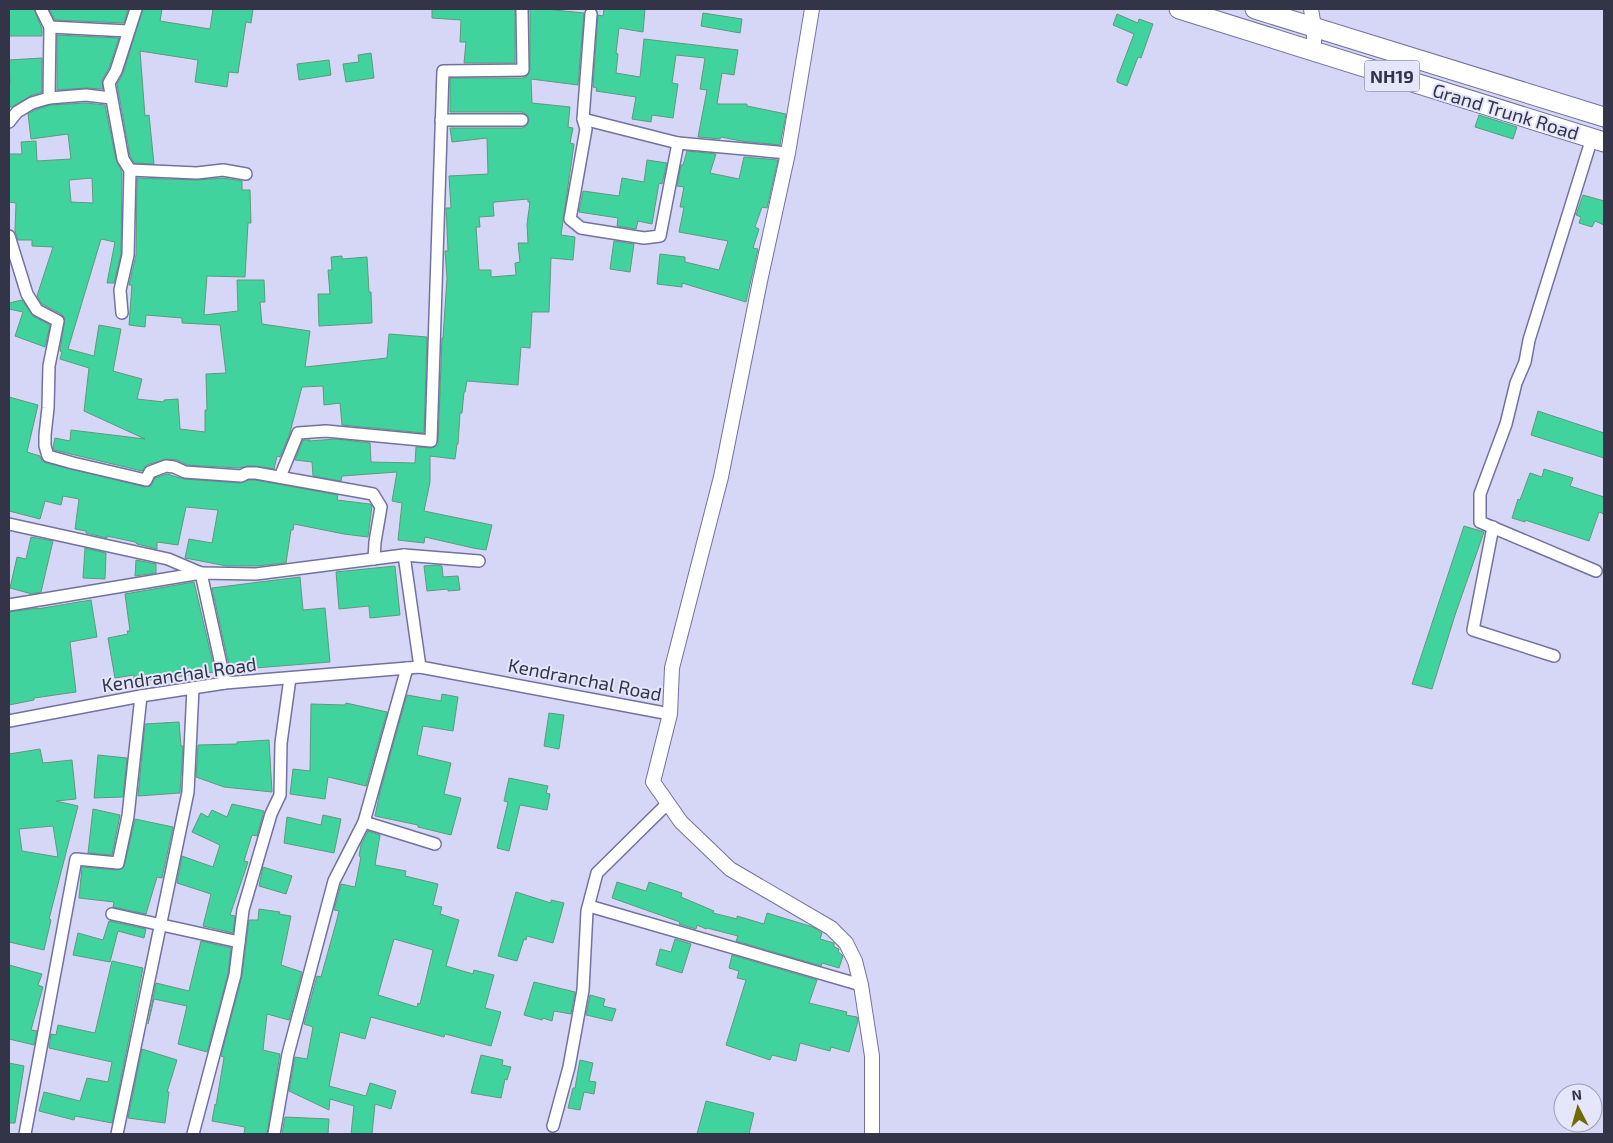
<svg xmlns="http://www.w3.org/2000/svg" width="1613" height="1143" viewBox="0 0 1613 1143" font-family="'Exo 2',sans-serif">
<style>
.building{fill:#40d39e;stroke:#5e997f;fill-rule:evenodd}
.lines{fill:none;stroke-linecap:round;stroke-linejoin:round}
.minor-casing{stroke:#7271a1;stroke-width:14}
.tertiary-casing{stroke:#7271a1;stroke-width:16}
.trunk-casing{stroke:#7271a1;stroke-width:21}
.minor{stroke:#fff;stroke-width:11}
.tertiary{stroke:#fff;stroke-width:14}
.trunk{stroke:#fff;stroke-width:19}
.labels{text-anchor:middle;dominant-baseline:central;stroke-width:4;stroke-linejoin:round;paint-order:stroke}
.shield{fill:#e5e5fb;stroke:#69697e;stroke-width:1}
.shield-label{font-size:18px;font-weight:bold;fill:#343449}
.street-label{font-size:19px;fill:#343449;stroke:#e5e5fb}
</style>
<rect width="100%" height="100%" fill="#d6d7f7"/>
<!-- building -->
<g class="building">
<path d="M9,9H34L42,29V36H9Z"/>
<path d="M49,9H128L124,23L55,20Z"/>
<path d="M143,9H162L160,21L210,29L213,9H253L251,23L246,22L238,73L229,72L227,87L195,82L198,60L140,51L145,116L149,115L154,164L134,163L130,156L117,84L123,73Z"/>
<path d="M432,9H515V63H464L466,42H460L461,20L432,18Z"/>
<path d="M530,9H545L584,13L578,85L531,79L532,103L570,107L568,127L573,128L570,143L574,144L561,235L575,237L573,260L551,258L549,312H532L530,348L521,347L518,385L467,381L465,392H464L462,413H460L458,444H457L455,459L430,456V482L424,511L492,525L486,550L473,548L425,537L424,543L398,540L402,503L392,501L397,472L342,476L341,481L313,476L312,462L295,460L303,440H310L309,441L336,439L370,443L371,462L415,463L416,447L431,448L438,445L442,338H443L447,278L445,251H448L446,208H451L449,176L488,174L487,138L452,142L450,128H522L526,126L529,120L528,116L522,112H450V78H523L527,76L530,70ZM528,199V202H530L527,224L528,243H518L520,262L515,263L516,275L491,277V270H479L476,227H480L479,217L494,216L493,203L495,202Z"/>
<path d="M604,9H645L643,32L619,28L616,53L618,54L616,73L640,77L644,39L738,50L734,75L722,73L717,104H747V106L786,114L780,145L741,141L721,137L720,139L698,137L707,90L700,89L705,58L676,55L672,83L678,84L673,118L652,115L651,122L632,119L636,97L596,91L597,88L593,87L598,15L603,16Z"/>
<path d="M703,13L742,19L740,33L701,26Z"/>
<path d="M1117,14L1138,23L1139,19L1153,24L1141,58L1138,57L1127,86L1117,82V79L1134,34L1113,25Z"/>
<path d="M57,35L119,38L109,68L102,80L103,89L86,88L57,90Z"/>
<path d="M371,53L374,78L346,82L343,64L359,62L358,55Z"/>
<path d="M42,58V92L30,96L12,107H9V84H10L9,60Z"/>
<path d="M329,60L331,75L299,80L297,64Z"/>
<path d="M86,103L105,105L116,160L122,172L121,254L114,283H107L115,242L101,239L68,349L94,356L99,325L121,329L113,371L142,379L137,399L164,402V400L178,399L180,429L205,432V410H207L206,374L226,373L220,325L182,323V318L146,315L145,327L129,325L132,285H129L136,255L137,178L197,180L223,178L242,181V190H250L251,223H248L245,277L207,276L204,315L238,311L237,280H264L265,302H260L262,324L310,331L305,367L387,358L389,334L427,337L424,433L342,425L340,403L324,405L323,386L302,387L289,436L280,457L277,456L274,469L256,466H247L239,468L187,465L177,460L166,459L147,465L142,471L54,450L53,447L55,438L70,441L71,430L145,439L84,411L89,368L60,359L62,352L60,351L65,318L61,314L42,304L37,296L53,247L32,246V240H18L15,231L16,203L9,202V154H22L21,142L36,141L37,161L71,159L68,134L31,139L28,114L35,110L50,105ZM92,178L93,203L71,202L69,180Z"/>
<path d="M1479,115L1517,127L1513,139L1475,127Z"/>
<path d="M687,151L716,154L710,173L739,179L744,157L778,160L767,208L762,207L755,227L759,229L753,248L758,249L746,302L682,283V287L657,284L660,254L685,257V262L719,270L728,241L679,232L684,207H680L684,187L677,186L681,165H683Z"/>
<path d="M647,160L667,163L662,184L659,183L652,224L638,221L636,229L617,226L618,218L579,212L583,191L619,196L622,178L644,182Z"/>
<path d="M1583,195L1604,201V225L1595,221L1592,227L1579,223L1581,217L1576,215Z"/>
<path d="M614,241L634,244L630,272L610,269Z"/>
<path d="M342,256V259L367,257L369,292H371L372,323L319,326L318,294H330L328,270H332L331,257Z"/>
<path d="M22,300L33,316L50,325L45,347L15,336L23,312L9,309V303Z"/>
<path d="M9,397L38,405L27,452L40,456L42,461L46,463L145,487L151,486L155,478L167,474L184,479L240,483L249,480H255L338,495L337,500L370,504L372,506L368,537L344,534L294,524L293,530H291L286,563L256,566H227L185,558L189,539L212,543L218,510L186,507L178,545L157,542V549L137,544L135,542L107,536V538L86,533V531L75,529L79,499L63,496L61,505L45,501L40,519L9,511Z"/>
<path d="M1538,411L1604,433V458L1531,435Z"/>
<path d="M1544,469L1573,478L1570,486L1604,497V514L1599,512L1589,541L1525,520V522L1512,518L1518,499L1520,500L1530,473L1542,477Z"/>
<path d="M1464,526L1484,532L1455,615L1432,689L1412,684Z"/>
<path d="M31,537L53,541L41,592L32,594L10,588L17,557L26,559Z"/>
<path d="M85,548L106,553L105,579L83,578Z"/>
<path d="M136,560L156,564V573L135,576Z"/>
<path d="M436,565L442,566L443,577L458,576L460,590L448,591V589L427,591L424,566Z"/>
<path d="M395,566L400,615L370,618L369,606L339,609L336,572Z"/>
<path d="M300,577L303,610L325,608L330,662L230,670L212,588Z"/>
<path d="M194,582L215,672L134,682V675L115,678L108,638L128,634L127,631H130L125,594Z"/>
<path d="M91,600L97,637L70,642L76,692L34,698V700L9,705V612L38,608L37,609Z"/>
<path d="M442,694L458,697L453,731L423,726L417,755L451,763L444,794L461,798L451,835L418,827V825L375,816L380,792L407,695L441,701Z"/>
<path d="M346,703L387,712L366,786L328,777L325,799L290,794L293,769L310,771L311,704L345,705Z"/>
<path d="M549,713L564,715L559,749L544,746Z"/>
<path d="M179,722L181,746H183L180,793L138,796L145,724Z"/>
<path d="M269,740L272,792L224,787L196,777L198,745L237,744V742Z"/>
<path d="M40,749L43,763L72,760L76,799L56,801L78,806L49,919L51,920L44,950L9,942V754ZM53,826L58,857L22,851L19,829Z"/>
<path d="M98,755L127,758L123,797L94,798Z"/>
<path d="M509,778L548,786L546,793L550,794L547,810L520,805L509,851L497,848L508,802L504,801Z"/>
<path d="M232,804L264,811L257,836L252,835L244,861L248,862L230,915L235,916L233,933L203,926L211,894L177,883L182,856L213,867L220,845L192,832L201,813L208,817L212,810L227,817Z"/>
<path d="M93,809L120,815L112,855L88,853Z"/>
<path d="M323,815L341,819L334,853L284,843L287,817L321,825Z"/>
<path d="M135,819L173,827L162,878L157,877L146,914L113,907L114,902L79,898L82,867L117,870L124,867Z"/>
<path d="M368,831L380,835L375,865L406,871L405,876L438,884L433,905L442,907L440,914L459,920L446,966L473,974L474,970L494,975L485,1008L501,1012L491,1046L445,1034L444,1037L371,1017L365,1039L340,1032L329,1086L366,1096L370,1083L396,1091L391,1109L375,1104L372,1134H351L354,1106L330,1099L329,1110L289,1091L295,1057L307,1059L313,1027L304,1024L317,976L321,977L336,923L339,911L334,910L341,884L355,887L361,857L359,856L361,845ZM394,939L433,950L420,1004L418,1003L417,1007L378,995Z"/>
<path d="M263,867L292,876L286,894L259,886Z"/>
<path d="M617,882L646,891L649,882L682,893L681,897L714,911L713,913L737,919V916L764,924L767,913L813,927L822,933L820,939L834,943V947L839,949L838,952L841,954L843,956L839,968L822,963L821,966L736,941L738,936L707,928L706,929L697,925L696,929L679,924L680,922L612,898Z"/>
<path d="M516,892L551,903V900L564,903L553,943L527,936L526,940L524,939L517,961L498,956Z"/>
<path d="M259,909L280,912L279,914L291,916L281,965L302,972L289,1020L267,1014L263,1050L280,1054L267,1134H244L245,1127L212,1121L215,1104L216,1105L223,1064L224,1057L221,1056L242,976L249,920H258Z"/>
<path d="M109,921L146,929L144,938L118,931L110,962L73,955L78,933L103,940Z"/>
<path d="M675,939L691,944L682,973L656,965L660,949L671,952Z"/>
<path d="M201,941L231,948L228,974L207,1052L178,1044L187,1006L154,999L148,1024L156,983L189,991Z"/>
<path d="M732,955L817,980L809,1003L847,1012L846,1015L857,1017L858,1021L849,1052L831,1047L830,1051L800,1043L796,1061L772,1055L770,1060L726,1045L746,980L737,978L739,971L729,968Z"/>
<path d="M112,961L143,968L112,1123L75,1116L74,1120L39,1111L44,1092L80,1101L87,1078L108,1082L112,1062L49,1048L51,1034L56,1035L58,1025L95,1033Z"/>
<path d="M9,965L42,974L38,985L43,987L31,1030L37,1031L34,1045L9,1039Z"/>
<path d="M534,982L575,992L571,1014L554,1011L552,1021L543,1018L542,1020L524,1015Z"/>
<path d="M590,995L605,999L603,1006L616,1009L612,1021L586,1015Z"/>
<path d="M142,1049L177,1060L167,1092H169L165,1123L128,1118Z"/>
<path d="M481,1055L503,1060L502,1065L511,1067L507,1080L505,1079L501,1098L471,1093Z"/>
<path d="M580,1060L593,1063L589,1081L596,1082L594,1094L584,1092L580,1110L568,1108L573,1088H575Z"/>
<path d="M9,1063L24,1066L15,1123H9Z"/>
<path d="M706,1101L754,1113L749,1134H697Z"/>
<path d="M285,1117L329,1119L328,1134H282Z"/>
</g>
<g class="lines">
<!-- minor casing -->
<g class="minor-casing">
<g id="minor">
<path d="M41,9L50,27L49,98"/>
<path d="M591,14L583,119L586,129L570,219L581,228L644,238L660,236L678,143L788,153"/>
<path d="M50,27L128,31"/>
<path d="M583,119L678,143"/>
<path d="M441,120H522"/>
<path d="M9,122L17,112L32,103L49,98L86,95L111,98"/>
<path d="M1592,138L1529,340L1525,362L1516,383L1506,424L1480,494V522L1596,571"/>
<path d="M130,170L197,173L223,170L246,174"/>
<path d="M9,236L27,294L37,310L58,321L49,366L48,408L45,435V446L48,456L73,463L146,480L150,472L166,466L174,467L185,472L241,476L247,473H256L373,494L381,507L375,542L374,559"/>
<path d="M122,313L120,290L128,255L130,170L123,159L109,83L116,71L136,9"/>
<path d="M280,477L298,433L326,431L431,441L443,71L523,70L522,9"/>
<path d="M9,524L168,559L201,573L225,683"/>
<path d="M1493,527L1473,630L1554,656"/>
<path d="M404,555L420,667"/>
<path d="M9,605L201,573L256,574L404,555L479,561"/>
<path d="M9,721L141,696L225,683L420,667L670,714"/>
<path d="M364,822L435,844"/>
<path d="M589,906L861,985"/>
<path d="M112,914L239,942"/>
<path d="M553,1126L569,1067L583,990L587,911L597,873L668,803"/>
<path d="M25,1134L76,859L118,863L128,816L141,696"/>
<path d="M117,1134L188,792L193,688"/>
<path d="M193,1134L235,975L243,910L271,814L280,795L281,743L290,678"/>
<path d="M274,1134L288,1054L334,881L364,822L407,668"/>
</g>
</g>
<!-- tertiary casing -->
<g class="tertiary-casing">
<g id="tertiary">
<path d="M812,9L788,153L760,281L721,477L672,668L670,714L653,782L681,822L730,869L831,928L846,943L855,961L861,985L872,1056V1134"/>
<path d="M1311,9L1314,27V52"/>
</g>
</g>
<!-- trunk casing -->
<g class="trunk-casing">
<g id="trunk">
<path d="M1179,9L1604,142"/>
<path d="M1255,9L1604,117"/>
</g>
</g>
<!-- minor -->
<use href="#minor" class="minor"/>
<!-- tertiary -->
<use href="#tertiary" class="tertiary"/>
<!-- trunk -->
<use href="#trunk" class="trunk"/>
</g>
<g class="labels">
<!-- shield labels -->
<rect class="shield" x="1364.5" y="60.5" width="55" height="31" rx="4"/>
<g class="shield-label">
<text x="1392" y="76">NH19</text>
</g>
<!-- street labels -->
<g class="street-label">
<text transform="translate(1506 111) rotate(17)">Grand Trunk Road</text>
<text transform="translate(179 674) rotate(-8)">Kendranchal Road</text>
<text transform="translate(585 679) rotate(11)">Kendranchal Road</text>
</g>
</g>
<!-- border -->
<rect width="1613" height="1143" fill="none" stroke="#343449" stroke-width="20"/>
<!-- north arrow -->
<g transform="translate(1578 1108) rotate(354)"><circle r="24" fill="#e5e5fb" stroke="#9e9eb4"/>
<path d="M0-4L9 19L0 12L-9 19Z" fill="#716a03"/>
<text y="-8" font-size="14" font-weight="bold" text-anchor="middle" fill="#343449">N</text>
</g>
</svg>
